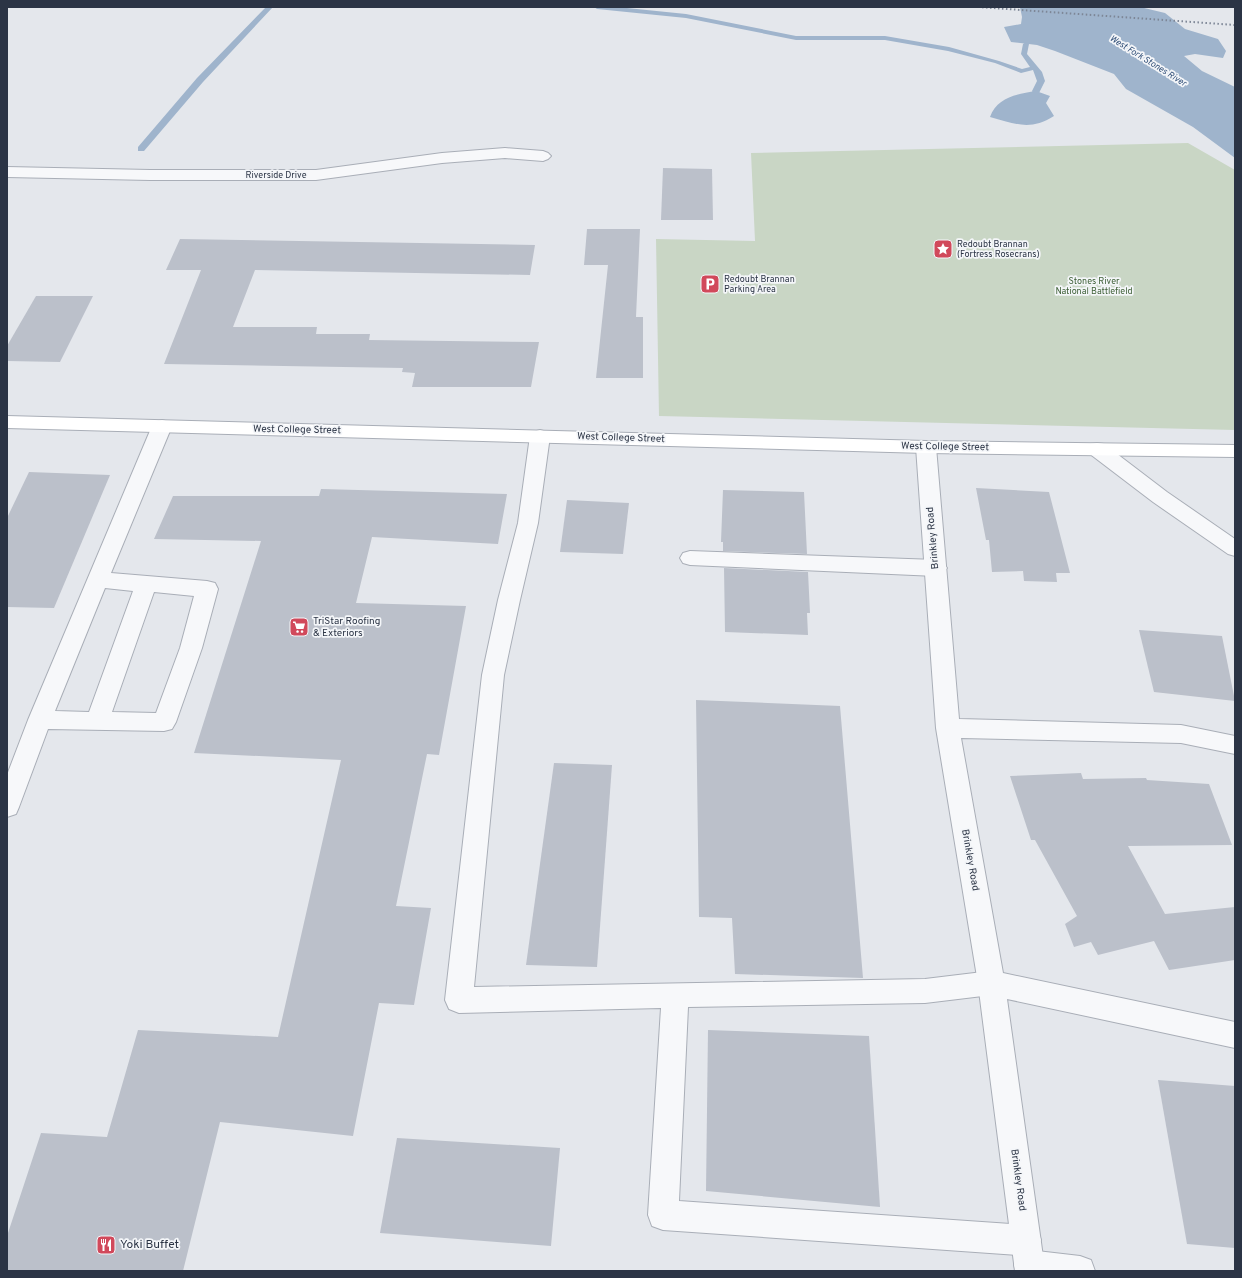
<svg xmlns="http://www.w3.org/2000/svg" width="1242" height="1278" viewBox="0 0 1242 1278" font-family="Overpass,sans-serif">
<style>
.green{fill:#c9d6c5}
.water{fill:#9fb4cc}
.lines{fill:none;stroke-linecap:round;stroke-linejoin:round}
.stream{fill:#9fb4cc;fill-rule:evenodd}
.building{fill:#bbc0ca}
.lane-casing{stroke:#a9aeb7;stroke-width:2}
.street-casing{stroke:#a9aeb7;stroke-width:2}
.secondary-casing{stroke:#a9aeb7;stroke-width:2}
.lane{fill:#f7f8fa;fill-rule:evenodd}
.street{fill:#f7f8fa;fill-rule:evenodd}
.secondary{fill:#fff;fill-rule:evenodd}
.rail{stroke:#7d8696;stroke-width:2;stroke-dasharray:1.5 2.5;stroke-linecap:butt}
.labels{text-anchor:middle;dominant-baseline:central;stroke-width:3.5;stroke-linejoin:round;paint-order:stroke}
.far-water-label{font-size:9px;font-style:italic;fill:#34527a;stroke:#f4f6f9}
.far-street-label{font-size:9px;fill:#2b3445;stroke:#f4f6f9}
.far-poi-label{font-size:9px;fill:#2b3445;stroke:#f4f6f9;text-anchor:start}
.far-park-label{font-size:9px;fill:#3f6138;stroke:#f4f6f9}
.street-label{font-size:10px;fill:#2b3445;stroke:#f4f6f9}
.poi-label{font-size:10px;fill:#2b3445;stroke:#f4f6f9;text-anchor:start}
.near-poi-label{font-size:12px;fill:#2b3445;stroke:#f4f6f9;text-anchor:start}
</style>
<rect width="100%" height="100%" fill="#e4e7ec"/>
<!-- green -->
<path class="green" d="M1188,143L1235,170V430L659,416L656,239L755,241L751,153Z"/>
<!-- water -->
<g class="water">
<path d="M1020,7H1140L1165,13L1185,29L1218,39L1226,51L1223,58L1195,54L1184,56L1202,71L1235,87V158L1193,127L1126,89L1114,74L1055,51L1037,45L1011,42L1004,27L1021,24L1022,17Z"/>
<path d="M1036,91L1050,96L1046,103L1054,116C1030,131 1016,124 990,117C997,97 1017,94 1036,91Z"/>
</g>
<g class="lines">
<!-- stream -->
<g class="stream">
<path d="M266,7H273L203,82L144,151H138V147L197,78Z"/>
<path d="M594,7H617L686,14L796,36H885L949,47L999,61L1022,69L1030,67L1021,54L1023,44L1026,42L1029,44L1027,54L1042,72L1045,81L1039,93H1033L1032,91L1037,81L1033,70L1021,73L995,63L948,51L885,40H796L686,18L597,9Z"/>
</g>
</g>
<!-- building -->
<g class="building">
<path d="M663,168L712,169L713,220H661Z"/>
<path d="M587,229H640L636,317H643V378H596L608,265H584Z"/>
<path d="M180,239L535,245L530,275L255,270L233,327H317L316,334H370L369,340L539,342L531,387H412L415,373L402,372L403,368L164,364L201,270H166Z"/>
<path d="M36,296H93L60,362L7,361V346Z"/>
<path d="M29,472L110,475L54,608L7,607V518Z"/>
<path d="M976,488L1049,492L1070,573H1056L1057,582L1024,581L1023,571L992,572L989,540H986Z"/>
<path d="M321,489L507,494L498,544L372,537L356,603L466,606L439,755L427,754L396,906L431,908L414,1005L379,1003L353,1136L220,1122L183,1271H7V1236L41,1133L107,1137L138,1030L278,1037L341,760L194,753L261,541L154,539L173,496H319Z"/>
<path d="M723,490L804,492L807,554L723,551V542H721Z"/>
<path d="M567,500L629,503L623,554L560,552Z"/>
<path d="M724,568L808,572L810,613H807L808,635L725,632Z"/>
<path d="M1139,630L1222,636L1235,701L1154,692Z"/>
<path d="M696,700L840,706L863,978L735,974L732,918L699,917Z"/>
<path d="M554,763L612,765L597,967L526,965Z"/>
<path d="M1081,773L1083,779L1146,778L1147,780L1209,784L1232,845L1128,846L1165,914L1235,907V960L1169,970L1154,941L1098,955L1091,942L1074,947L1065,924L1077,916L1035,840H1031L1010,776Z"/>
<path d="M708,1030L869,1036L880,1207L706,1191Z"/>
<path d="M1158,1080L1235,1086V1248L1187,1244Z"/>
<path d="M397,1138L560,1148L551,1246L380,1233Z"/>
</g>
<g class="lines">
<!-- lane casing -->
<g class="lane-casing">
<g id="lane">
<path d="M162,420L169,422L172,426L111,573L207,581L215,583L218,589L202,648L176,722L172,729L164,731L48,729L19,807L16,814L7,817V775L28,720L152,426L155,422ZM105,588L133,591L89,712L55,711ZM154,592L194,596L180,648L156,713L112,712Z"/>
<path d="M540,430L547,432L550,436L538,523L520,600L504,675L474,987L925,979L991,971L1000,974L1004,983L1000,992L991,995L925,1003L688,1007L679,1201L1026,1225L1037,1229L1041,1240L1037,1251L1080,1256L1091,1260L1095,1271H1016L1014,1265L1018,1255L663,1230L652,1226L648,1215L661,1008L459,1013L449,1009L445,1000L482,675L498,600L518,523L530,436L533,432Z"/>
<path d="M1097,443L1104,444L1167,492L1235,539V556L1228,554L1153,502L1090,454L1087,449L1090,444Z"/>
<path d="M690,551L936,560L943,563L947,568L943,573L936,576L690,565L683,563L680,558L683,553Z"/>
</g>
</g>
<!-- street casing -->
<g class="street-casing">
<g id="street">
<path d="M505,148L543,151L548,153L551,156L548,159L543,161L505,158L442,163L316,180H150L7,177V167L150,170H316L442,153Z"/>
<path d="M926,441L933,442L936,447L959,719L1181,725L1235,736V754L1181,743L961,738L1003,973L1235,1022V1048L1007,999L1045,1271H1015L978,983L936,728L916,447L919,442Z"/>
</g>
</g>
<!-- secondary casing -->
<g class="secondary-casing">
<path id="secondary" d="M7,416L926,441L1235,445V457L926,453L7,428Z"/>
</g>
<!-- lane -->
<use href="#lane" class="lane"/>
<!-- street -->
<use href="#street" class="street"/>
<!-- secondary -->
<use href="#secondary" class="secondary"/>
<!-- rail -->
<path class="rail" d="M978,7L1235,25"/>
</g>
<!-- icons -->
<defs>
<g id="sight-square" transform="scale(1)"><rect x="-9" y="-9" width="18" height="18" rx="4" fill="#d1495b" stroke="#f4f6f9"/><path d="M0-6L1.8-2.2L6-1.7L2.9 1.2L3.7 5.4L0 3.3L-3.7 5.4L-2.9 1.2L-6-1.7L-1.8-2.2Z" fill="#fff"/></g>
<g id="parking-square" transform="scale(1)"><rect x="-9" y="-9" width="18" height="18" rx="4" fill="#d1495b" stroke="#f4f6f9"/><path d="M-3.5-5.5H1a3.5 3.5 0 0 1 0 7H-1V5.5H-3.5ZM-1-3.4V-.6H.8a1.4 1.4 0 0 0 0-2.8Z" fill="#fff"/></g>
<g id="supermarket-square" transform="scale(1)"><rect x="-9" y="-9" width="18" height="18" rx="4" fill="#d1495b" stroke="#f4f6f9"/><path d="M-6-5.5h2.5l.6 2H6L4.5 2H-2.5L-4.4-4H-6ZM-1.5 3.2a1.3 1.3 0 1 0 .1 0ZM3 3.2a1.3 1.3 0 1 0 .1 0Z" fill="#fff"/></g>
<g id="restaurant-square" transform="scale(1)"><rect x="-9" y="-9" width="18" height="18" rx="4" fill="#d1495b" stroke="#f4f6f9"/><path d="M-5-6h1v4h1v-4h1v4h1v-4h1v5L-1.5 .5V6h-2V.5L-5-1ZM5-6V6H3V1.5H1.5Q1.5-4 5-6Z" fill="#fff"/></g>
</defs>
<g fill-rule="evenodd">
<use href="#sight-square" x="943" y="249"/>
<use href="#parking-square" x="710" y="284"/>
<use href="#supermarket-square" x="299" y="627"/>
<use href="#restaurant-square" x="106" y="1245"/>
</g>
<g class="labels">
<!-- far-water labels -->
<g class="far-water-label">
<text transform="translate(1148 61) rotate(32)">West Fork Stones River</text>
</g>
<!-- far-street labels -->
<g class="far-street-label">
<text x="276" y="175">Riverside Drive</text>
</g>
<!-- far-poi labels -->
<g class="far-poi-label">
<text x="957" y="244">Redoubt Brannan<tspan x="957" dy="10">(Fortress Rosecrans)</tspan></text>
<text x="724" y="279">Redoubt Brannan<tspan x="724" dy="10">Parking Area</tspan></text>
</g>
<!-- far-park labels -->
<g class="far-park-label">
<text x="1094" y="281">Stones River<tspan x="1094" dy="10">National Battlefield</tspan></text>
</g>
<!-- street labels -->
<g class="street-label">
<text transform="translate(297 430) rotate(1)">West College Street</text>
<text transform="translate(621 438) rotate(2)">West College Street</text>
<text transform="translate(945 447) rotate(1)">West College Street</text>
<text transform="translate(933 538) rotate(-95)">Brinkley Road</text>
<text transform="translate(970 860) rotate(80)">Brinkley Road</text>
<text transform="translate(1018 1180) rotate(82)">Brinkley Road</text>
</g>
<!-- poi labels -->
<g class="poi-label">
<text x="313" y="621">TriStar Roofing<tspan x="313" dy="12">&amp; Exteriors</tspan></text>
</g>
<!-- near-poi labels -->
<g class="near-poi-label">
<text x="120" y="1245">Yoki Buffet</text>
</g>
</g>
<!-- border -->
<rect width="1242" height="1278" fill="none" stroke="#2b3445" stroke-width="16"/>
</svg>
